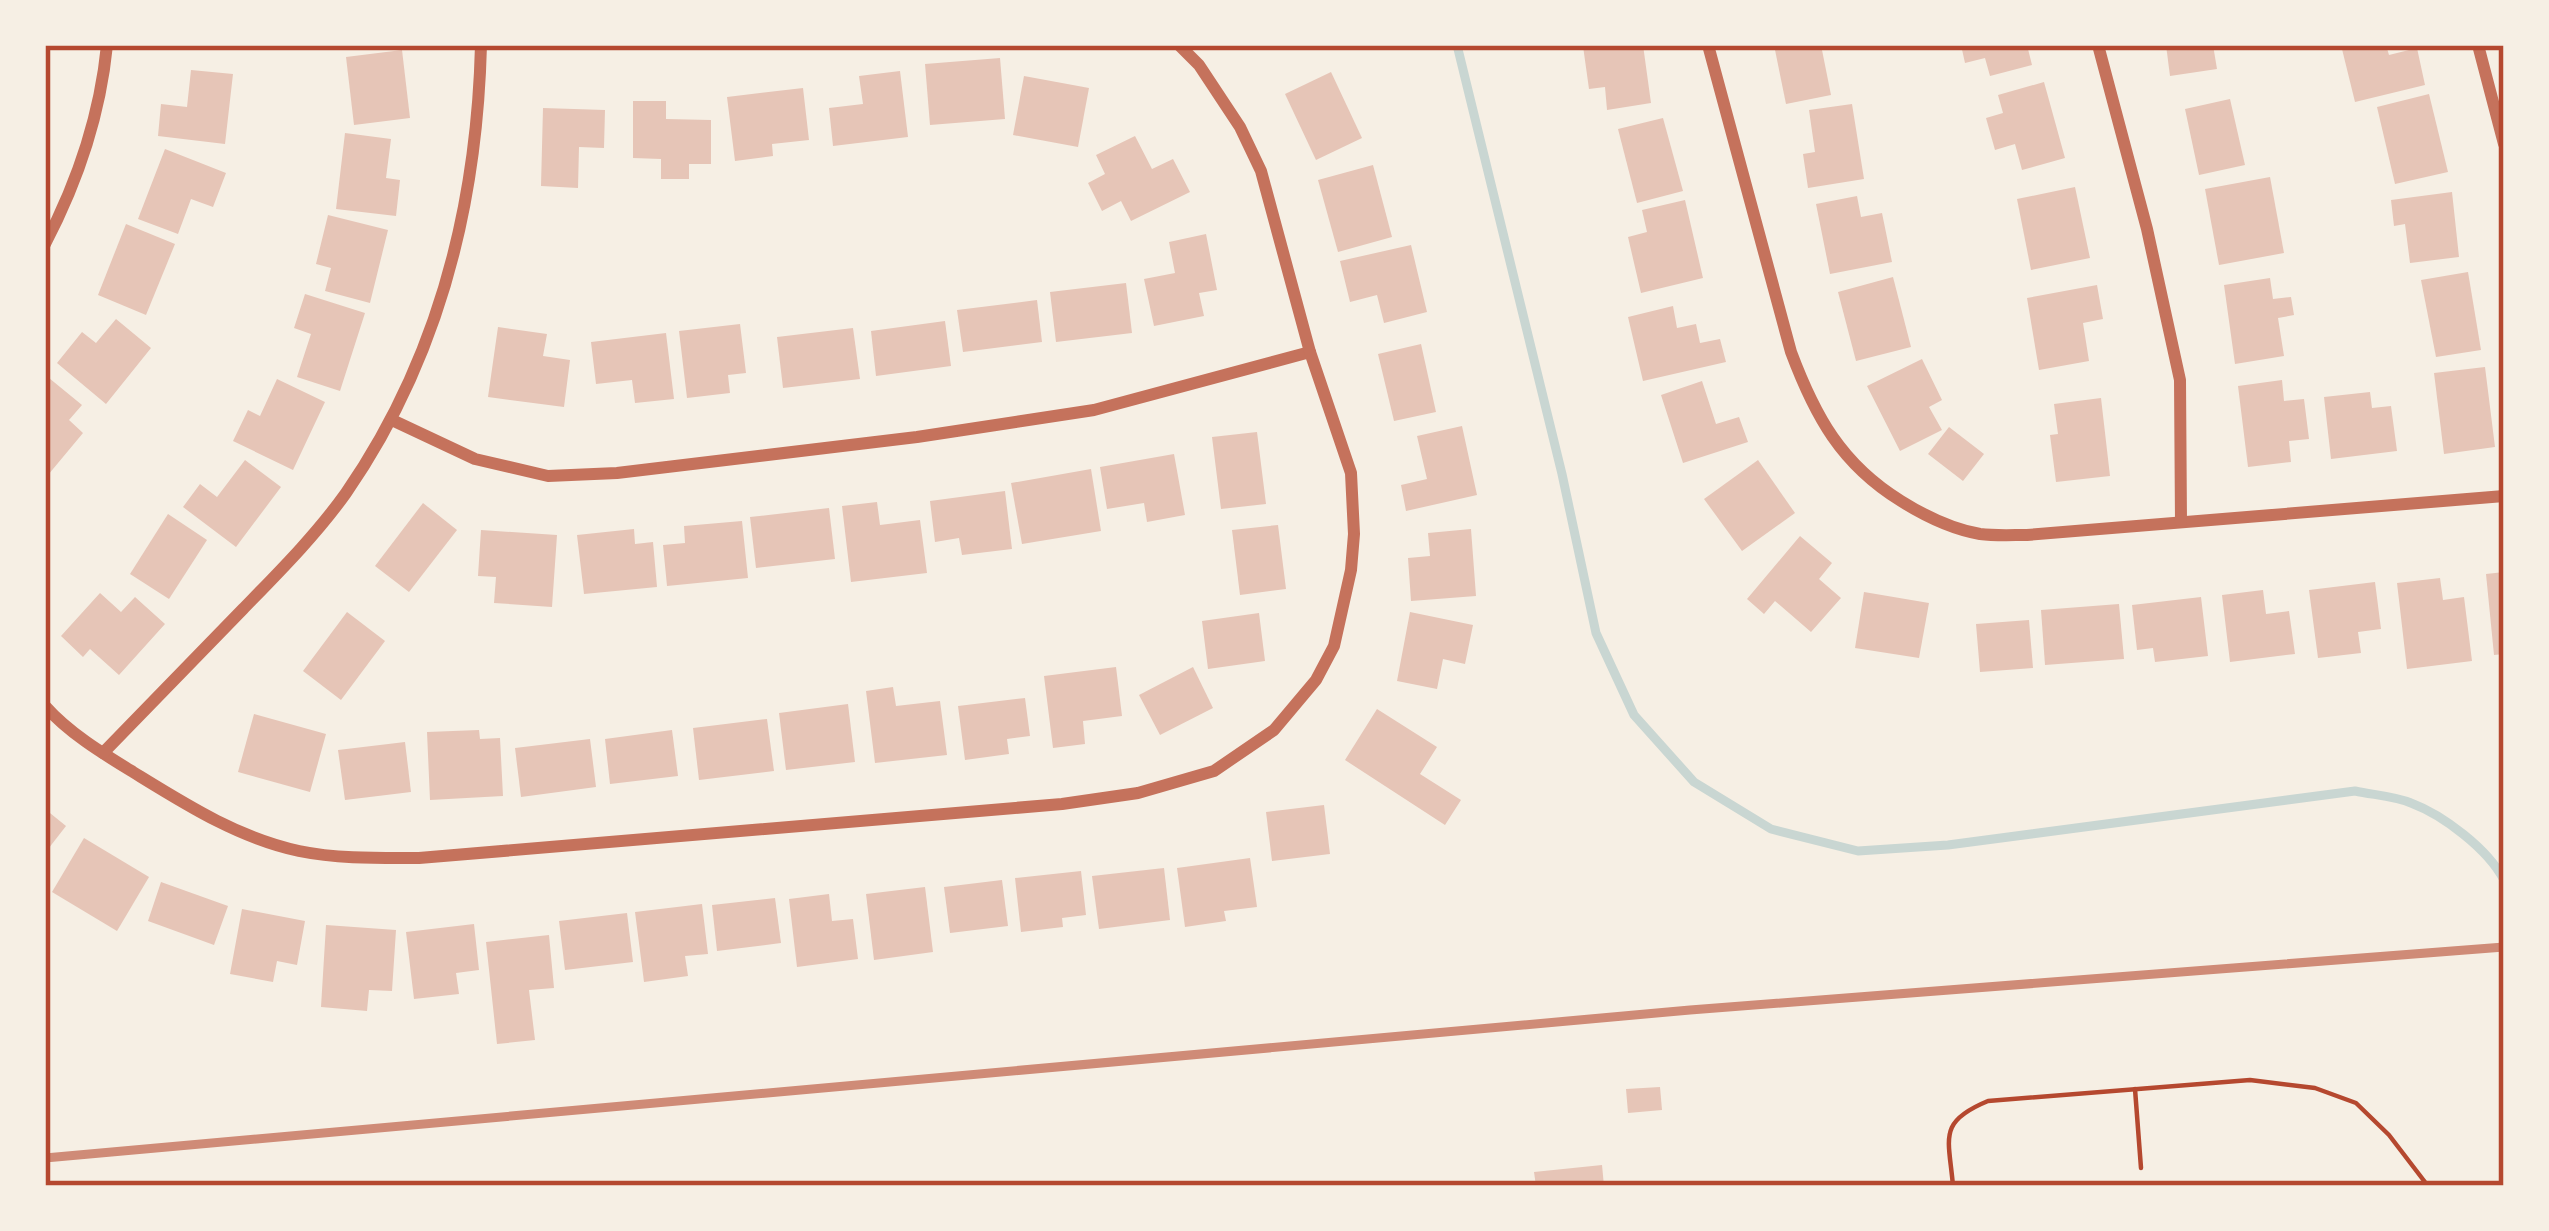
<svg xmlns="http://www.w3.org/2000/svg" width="2549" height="1231" viewBox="0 0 2549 1231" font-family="'IBM Plex Sans',sans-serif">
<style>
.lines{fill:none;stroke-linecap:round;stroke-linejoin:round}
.stream{stroke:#c9d6d2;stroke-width:9}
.building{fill:#e6c5b7}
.path{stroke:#b5482f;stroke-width:4.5}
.minor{stroke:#c5725c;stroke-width:12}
.rail{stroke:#cf8b77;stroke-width:9}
.neatline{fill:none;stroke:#b5482f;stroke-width:4.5}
</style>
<rect width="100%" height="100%" fill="#f6efe4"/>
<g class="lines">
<!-- stream -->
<path class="stream" d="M1457,45L1562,474L1596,633L1634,715L1694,782L1771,829L1858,851L1948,845L2355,791C2373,795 2394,796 2411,803C2443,815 2488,849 2504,880"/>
</g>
<!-- building -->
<g class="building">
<path d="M1592,45H1643L1651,103L1607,110L1605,87L1589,89L1583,46Z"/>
<path d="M1774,45H1821L1831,95L1786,104Z"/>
<path d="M1961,45H2027L2032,65L1990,76L1985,58L1965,63Z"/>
<path d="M2166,45H2213L2217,69L2170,76Z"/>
<path d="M2341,45H2386L2389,55L2417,48L2425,85L2355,102Z"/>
<path d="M402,50L410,118L354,125L346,57Z"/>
<path d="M1000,58L1005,119L930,125L925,64Z"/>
<path d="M191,70L233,74L225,144L158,136L161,104L187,107Z"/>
<path d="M900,71L908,137L833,146L829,108L863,104L859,76Z"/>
<path d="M1331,72L1362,138L1316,160L1285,94Z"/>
<path d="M1024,76L1089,88L1078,147L1013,135Z"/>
<path d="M2044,82L2065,158L2022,170L2015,144L1995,150L1986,118L2003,113L1998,95Z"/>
<path d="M803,88L809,140L772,144L773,156L735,161L727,97Z"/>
<path d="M2429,94L2448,172L2395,184L2377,107Z"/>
<path d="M2230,99L2245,165L2199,175L2185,109Z"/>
<path d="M633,101H666V119L711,120V164H689V179H661V159L633,158Z"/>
<path d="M1852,104L1864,179L1808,188L1803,154L1815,152L1809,110Z"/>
<path d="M543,108L605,110L604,148L579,147L578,188L541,186Z"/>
<path d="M1663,118L1683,191L1637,203L1618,129Z"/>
<path d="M345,133L391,139L386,178L400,180L396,216L336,209Z"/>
<path d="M1135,136L1152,169L1173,159L1190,192L1131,221L1121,201L1102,211L1088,183L1105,174L1096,155Z"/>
<path d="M165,149L226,173L213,207L191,199L178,234L138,219Z"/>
<path d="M1373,165L1392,237L1338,252L1318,180Z"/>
<path d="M2270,177L2284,253L2219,265L2205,189Z"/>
<path d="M2075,187L2090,258L2031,270L2017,199Z"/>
<path d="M2452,192L2459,257L2410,263L2405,224L2394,226L2391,200Z"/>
<path d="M1857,196L1861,217L1882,213L1892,262L1830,274L1816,204Z"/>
<path d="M1685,200L1703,278L1641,293L1628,237L1647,232L1642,210Z"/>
<path d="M328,215L388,230L370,303L325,291L331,268L316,264Z"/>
<path d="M126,224L175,244L146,315L98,295Z"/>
<path d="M1206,234L1217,290L1199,293L1204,316L1154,326L1144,279L1175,273L1169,242Z"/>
<path d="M1411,245L1427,312L1384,323L1377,295L1350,302L1340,261Z"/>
<path d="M2468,272L2481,350L2436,357L2421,280Z"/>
<path d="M1893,277L1911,347L1856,361L1838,292Z"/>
<path d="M2270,278L2273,299L2291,297L2294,315L2278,318L2284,356L2235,364L2224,285Z"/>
<path d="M1126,283L1132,333L1056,342L1050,292Z"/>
<path d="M2097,285L2103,319L2083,323L2089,361L2039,370L2027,298Z"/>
<path d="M305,294L365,313L340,391L297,377L311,334L294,328Z"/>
<path d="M1037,300L1042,342L963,352L957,310Z"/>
<path d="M1673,306L1677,328L1696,324L1700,343L1720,339L1726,362L1643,381L1628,317Z"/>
<path d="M116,319L151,348L106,404L57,363L82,332L96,343Z"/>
<path d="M945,321L951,366L876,376L871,331Z"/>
<path d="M740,324L746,373L728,375L730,393L687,398L679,331Z"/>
<path d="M498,327L547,334L543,356L570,360L564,407L488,397Z"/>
<path d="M853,328L860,379L783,388L777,337Z"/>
<path d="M666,333L674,399L635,403L632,380L596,384L591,342Z"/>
<path d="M1421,344L1436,412L1394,421L1378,354Z"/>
<path d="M1922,359L1942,400L1929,407L1942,430L1900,451L1867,386Z"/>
<path d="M2485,367L2495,447L2444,454L2434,373Z"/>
<path d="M49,378L82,405L69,420L83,433L48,475L45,473V383Z"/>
<path d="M277,379L325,402L293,470L233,441L248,410L260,416Z"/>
<path d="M2282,380L2284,401L2304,399L2309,439L2289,441L2291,462L2248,467L2238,386Z"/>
<path d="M1702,381L1716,424L1739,417L1748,442L1683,463L1661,395Z"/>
<path d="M2370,392L2372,408L2391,406L2397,451L2331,459L2324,397Z"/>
<path d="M2101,398L2110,476L2056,482L2050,435L2058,434L2054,404Z"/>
<path d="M1462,426L1477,495L1406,511L1401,485L1427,479L1417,436Z"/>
<path d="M1949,427L1984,454L1963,481L1928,454Z"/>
<path d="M1257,432L1266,504L1221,509L1212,437Z"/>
<path d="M1174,454L1185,515L1147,522L1144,503L1107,509L1100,467Z"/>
<path d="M245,460L281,487L236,547L183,507L200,484L217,497Z"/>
<path d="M1758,460L1795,513L1742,551L1704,499Z"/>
<path d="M1091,469L1101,531L1022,544L1011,483Z"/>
<path d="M1005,491L1012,549L962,555L959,538L935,542L930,501Z"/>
<path d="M877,502L880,525L920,520L927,573L851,582L842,506Z"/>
<path d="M423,503L457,530L409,592L375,566Z"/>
<path d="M829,508L835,559L756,568L750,517Z"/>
<path d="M168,514L207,540L169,599L130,574Z"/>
<path d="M742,521L748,578L667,586L663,545L685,543L684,526Z"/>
<path d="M1278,525L1286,589L1240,595L1232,530Z"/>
<path d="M634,529L635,544L653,542L657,587L584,594L577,535Z"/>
<path d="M1471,529L1476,596L1411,601L1408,558L1430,556L1428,533Z"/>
<path d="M481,530L557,535L552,607L494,603L496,577L478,576Z"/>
<path d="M1800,536L1832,563L1819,579L1841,598L1811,632L1775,601L1764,614L1747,599Z"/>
<path d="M2504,572V654L2494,655L2486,574Z"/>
<path d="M2440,578L2443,600L2464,597L2472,661L2407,669L2397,583Z"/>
<path d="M2375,582L2381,629L2358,632L2361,653L2318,658L2309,590Z"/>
<path d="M2263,590L2266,614L2289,611L2295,654L2230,662L2222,595Z"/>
<path d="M1864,592L1929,603L1919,658L1855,648Z"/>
<path d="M100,593L121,612L135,597L165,624L119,675L90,649L83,657L61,636Z"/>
<path d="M2201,597L2208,656L2155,662L2153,648L2137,650L2132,605Z"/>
<path d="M2119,604L2124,659L2045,665L2041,610Z"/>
<path d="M347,612L385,641L341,700L303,671Z"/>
<path d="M1410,612L1473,625L1465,664L1443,659L1437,689L1397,681Z"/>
<path d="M1259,613L1265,661L1208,669L1202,621Z"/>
<path d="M2029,620L2033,668L1980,672L1976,624Z"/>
<path d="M1116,667L1122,716L1083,721L1085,744L1053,748L1044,676Z"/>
<path d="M1193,667L1213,708L1160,735L1139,695Z"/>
<path d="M893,687L896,706L940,701L947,755L875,763L866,691Z"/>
<path d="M1025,698L1030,736L1007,739L1009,754L965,760L958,706Z"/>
<path d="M848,704L855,762L786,770L779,713Z"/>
<path d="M1377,709L1437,747L1420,774L1461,800L1445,825L1345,760Z"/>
<path d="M254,714L326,734L310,792L238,772Z"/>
<path d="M767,719L774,771L699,780L693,728Z"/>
<path d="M479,730L480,739L500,738L503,796L430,800L427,732Z"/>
<path d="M672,730L678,776L610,784L605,739Z"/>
<path d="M590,739L596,787L521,797L515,748Z"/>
<path d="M405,742L411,792L345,800L338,750Z"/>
<path d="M1324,805L1330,854L1272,861L1266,812Z"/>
<path d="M45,809L66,826L45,853Z"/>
<path d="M84,838L149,877L117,931L52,892Z"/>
<path d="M1250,858L1257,907L1224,911L1226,921L1185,927L1177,868Z"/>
<path d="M1164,868L1170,920L1099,929L1092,876Z"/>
<path d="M1081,871L1086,915L1062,918L1063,927L1021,932L1015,878Z"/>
<path d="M1002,880L1008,926L950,933L944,887Z"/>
<path d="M161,882L228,906L214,945L148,921Z"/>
<path d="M925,887L933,952L874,960L866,894Z"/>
<path d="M829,894L832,921L853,919L858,959L797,967L789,899Z"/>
<path d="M775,898L781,943L717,951L712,905Z"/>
<path d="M702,904L708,954L685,956L688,976L644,982L635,912Z"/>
<path d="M242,909L305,921L297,965L277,961L273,982L230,974Z"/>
<path d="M627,913L633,962L565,970L559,921Z"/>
<path d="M474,924L479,970L456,973L459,994L414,999L406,932Z"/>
<path d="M326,925L396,930L392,991L369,990L367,1011L321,1007Z"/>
<path d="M549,935L554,988L529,990L535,1040L497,1044L486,942Z"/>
<path d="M1660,1087L1662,1110L1628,1113L1626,1089Z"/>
<path d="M1602,1165L1604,1186H1536L1534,1172Z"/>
</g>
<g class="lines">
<!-- path -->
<g class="path">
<path d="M2135,1089L2141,1168"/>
<path d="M1953,1186C1949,1138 1937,1122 1988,1101L2250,1080L2315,1088L2356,1103L2389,1135L2428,1186"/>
</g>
<!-- minor -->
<g class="minor">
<path d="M1708,45L1791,352C1815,416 1841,464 1901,501C1925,516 1951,529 1980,534C1995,536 2012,535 2027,535L2504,496"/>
<path d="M2098,45L2147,229L2180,380L2181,522"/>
<path d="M2478,45L2504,144"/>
<path d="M45,244C78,181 100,116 107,45"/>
<path d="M392,420L475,459L548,476L617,473L917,437L1094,410L1310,352"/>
<path d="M45,706C69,733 102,753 133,772C185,804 238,838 299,851C338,859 380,858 419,858L1062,804L1138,793L1214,771L1274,730L1316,680L1334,646L1351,570L1354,534L1351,473L1310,352L1261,171L1240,127L1199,65L1179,45"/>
<path d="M103,753C150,705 196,657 243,609C279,572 316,535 346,493C438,360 477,205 481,45"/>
</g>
<!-- rail -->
<path class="rail" d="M45,1158L1690,1010L2504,947"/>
</g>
<!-- border -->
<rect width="2549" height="1231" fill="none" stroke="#f6efe4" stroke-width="96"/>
<rect x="48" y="48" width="2453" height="1135" class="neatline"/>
</svg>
